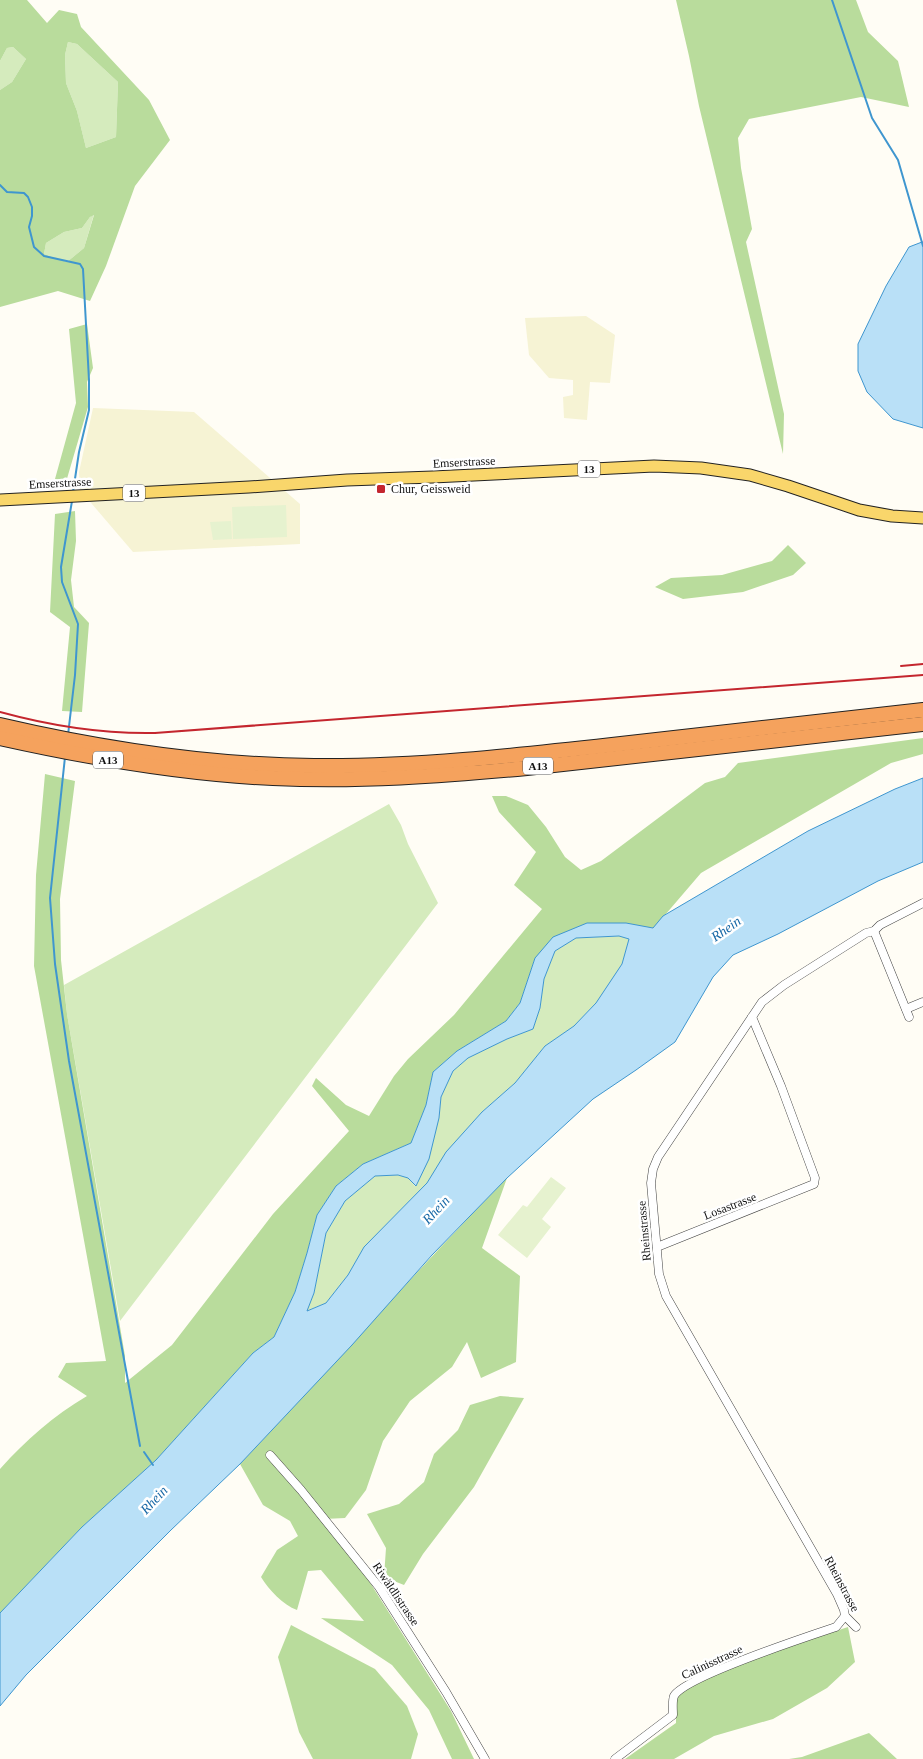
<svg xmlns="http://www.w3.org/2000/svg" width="923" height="1759" viewBox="0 0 923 1759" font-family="Georgia,serif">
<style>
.farmland{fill:#f6f3d4}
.green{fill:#d5ebbd}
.forest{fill:#b9dc9c;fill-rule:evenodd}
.pitch{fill:#e6f2cf}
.water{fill:#b9e0f7;stroke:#3f96cf;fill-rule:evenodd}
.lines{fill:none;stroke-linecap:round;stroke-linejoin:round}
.stream{stroke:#3f96cf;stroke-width:2}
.street-casing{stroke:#444;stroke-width:9}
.primary-casing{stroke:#222;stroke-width:13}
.highway-casing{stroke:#222;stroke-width:16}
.street{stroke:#fff;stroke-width:8}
.primary{stroke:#f9d66b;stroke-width:11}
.highway{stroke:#f5a25d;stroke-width:14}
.rail{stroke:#c4262e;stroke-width:2}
.poi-dot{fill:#c4262e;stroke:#fff;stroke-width:2}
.labels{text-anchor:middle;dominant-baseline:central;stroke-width:5;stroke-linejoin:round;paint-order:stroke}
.shield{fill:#fff;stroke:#585858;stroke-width:1}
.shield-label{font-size:11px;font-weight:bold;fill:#111}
.street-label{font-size:12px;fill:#111;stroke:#fff}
.poi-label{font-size:12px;fill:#111;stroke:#fff;text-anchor:start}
.water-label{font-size:14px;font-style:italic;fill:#1768a6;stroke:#fff}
</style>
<rect width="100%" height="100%" fill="#fffdf5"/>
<!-- farmland -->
<g class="farmland">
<path d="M586,316L615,335L610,383L590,382L587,420L564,418L563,397L573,395V380L549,378L529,355L525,318Z"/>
<path d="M93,408L194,412L300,504V544L133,552L80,490L79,472Z"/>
</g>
<!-- green -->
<g class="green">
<path d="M68,42L77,44L118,82L116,137L86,148L77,111L66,83L65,55Z"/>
<path d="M13,47L26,59L12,82L0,90V61L7,48Z"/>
<path d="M94,214L84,248L67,262L44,254L46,243L64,232L82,228L90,217Z"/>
<path d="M389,804L401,825L408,844L438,903L120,1321L67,1014L64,985Z"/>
<path d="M620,936L629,939L622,964L596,1003L574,1026L545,1046L515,1083L482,1112L466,1130L427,1183L364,1247L348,1275L326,1303L306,1311L314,1293L326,1233L345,1201L375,1176L398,1175L408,1178L415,1186L439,1118L441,1097L453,1071L468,1058L507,1039L533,1029L540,1008L544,979L555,951L576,938Z"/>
</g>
<!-- forest -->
<g class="forest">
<path d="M0,0H27L47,23L59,10L77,14L81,27L149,100L170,140L135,186L106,266L90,301L58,291L0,307V90L12,82L26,59L13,47L7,48L0,61ZM68,42L77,44L118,82L116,137L86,148L77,111L66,83L65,55ZM94,215L84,248L67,262L44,254L46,243L64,232L82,228L90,217Z"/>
<path d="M676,0H856L868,32L898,61L909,107L861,97L749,119L738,138L741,168L752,229L746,242L784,414L783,454L699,106L689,56Z"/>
<path d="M87,324L93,368L87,382L88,407L66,482L55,479L76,403L69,329Z"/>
<path d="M75,511L76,541L71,580L74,607L89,623L82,712L62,711L70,627L50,612L55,514Z"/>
<path d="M788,545L806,563L793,575L743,592L683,599L655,587L671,578L722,575L772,561Z"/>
<path d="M923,738V754L891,763L701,873L653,929L626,923H587L535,958L520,1003L506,1021L457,1051L433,1072L426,1105L411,1143L363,1164L336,1186L317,1215L307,1253L295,1292L274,1337L253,1353L156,1460L82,1527L0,1613V1469C26,1440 53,1416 87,1396L58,1377L66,1363L106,1361L34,966L36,875L45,774L75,781L60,899L61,960L67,1014L125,1356V1383L172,1345L273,1214L349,1131L312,1086L316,1078L346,1105L369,1116L394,1076L408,1059L454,1015L542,909L514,885L536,852L499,812L492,796H506L528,805L546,827L565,857L581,870L601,861L705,783L725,777L738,763Z"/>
<path d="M507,1178L482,1248L520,1276L516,1362L481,1378L467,1342L452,1367L410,1401L383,1441L366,1490L345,1518L324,1519L364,1573L451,1711L474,1759H452L429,1710L392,1665L321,1618L364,1621L321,1570L308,1571L297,1610C283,1605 269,1590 261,1577L277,1550L298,1536L290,1521L263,1505L240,1464C329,1369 416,1271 507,1178Z"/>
<path d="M500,1396L524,1398L474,1487L423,1554L404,1585L384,1577L386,1548L367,1514L399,1504L424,1482L434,1454L458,1430L470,1405Z"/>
<path d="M291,1625L375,1669L407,1706L418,1734L411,1759H313L299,1732L278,1657Z"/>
<path d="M848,1627L855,1662L827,1688L773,1719L714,1736L674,1759H625L676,1723V1695L692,1682L790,1646Z"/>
<path d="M869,1733L897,1759H789L802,1757Z"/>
</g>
<!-- pitch -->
<g class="pitch">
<path d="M286,505L287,537L233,539L232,507Z"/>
<path d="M231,521L232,539L213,540L210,522Z"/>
<path d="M551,1177L566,1188L542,1219L551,1227L527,1258L498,1235L523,1205L527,1207Z"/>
</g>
<!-- water -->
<g class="water">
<path d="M922,242H923V428L893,419L867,392L858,371V344L886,286L909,247Z"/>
<path d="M923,778V862L878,881L778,934L733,955L713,977L675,1042L636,1070L593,1099L507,1178L432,1255L352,1345L240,1464L171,1530L26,1675L0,1706V1613L82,1527L156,1460L253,1353L274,1337L295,1292L307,1253L317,1215L336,1186L363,1164L411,1143L426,1105L433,1072L457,1051L506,1021L520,1003L535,958L553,937L587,923H626L653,928L663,916L808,831L895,789ZM619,936L629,939L622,964L596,1003L574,1026L545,1046L515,1083L482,1112L446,1152L427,1183L364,1247L348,1275L326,1303L307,1311L314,1293L326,1233L345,1201L375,1176L398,1175L408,1178L416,1186L429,1159L439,1118L441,1097L453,1071L468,1058L507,1039L533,1029L540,1008L544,979L555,951L576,938Z"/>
</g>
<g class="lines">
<!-- stream -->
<g class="stream">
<path d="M832,0L872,118L898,160L923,246"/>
<path d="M0,185L7,192L24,193L28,197L32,207V216L29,227L34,247L44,256L80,264L83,269L89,380V410L79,452L73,492"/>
<path d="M68,735L75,675L78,624L62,582L61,567L72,501"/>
<path d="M65,757L50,898L55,964L69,1061L140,1446"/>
<path d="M144,1452L153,1465"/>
</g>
<!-- street casing -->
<g class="street-casing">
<g id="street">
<path d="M874,931L909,1017"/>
<path d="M906,1009L923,1002"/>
<path d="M657,1247L814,1184L815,1178L781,1086L752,1017"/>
<path d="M270,1455L301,1490L379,1587L446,1692L485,1759"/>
<path d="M856,1627L845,1616L844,1610L837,1594L666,1296L659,1274L651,1183L653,1169L658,1157L762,1002L784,985L866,933L874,931L880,925L923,903"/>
<path d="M615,1759L673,1715C673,1709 672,1701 674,1696C685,1677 809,1636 836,1627L845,1616"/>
</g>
</g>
<!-- primary casing -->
<g class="primary-casing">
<path id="primary" d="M0,500L249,487L347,480L433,477L654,466L701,468L750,475L788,486L859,510L892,516L923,518"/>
</g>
<!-- highway casing -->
<g class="highway-casing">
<g id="highway">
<path d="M0,725C103,749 208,765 314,766C414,767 513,756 612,745C716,733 819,722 923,710"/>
<path d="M0,738C90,758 181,774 273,778C358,782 443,776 527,768L923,724"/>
</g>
</g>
<!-- street -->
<use href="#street" class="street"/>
<!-- primary -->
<use href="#primary" class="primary"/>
<!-- highway -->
<use href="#highway" class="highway"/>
<!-- rail -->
<g class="rail">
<path d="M901,666L923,664"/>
<path d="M0,712C51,726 102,734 155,733L923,675"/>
</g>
</g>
<!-- markers -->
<rect class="poi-dot" x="376" y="484" width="10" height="10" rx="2.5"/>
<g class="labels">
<!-- shield labels -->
<g class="shield">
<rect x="578" y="460.5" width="22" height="17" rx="4"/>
<rect x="123" y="484.5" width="22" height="17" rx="4"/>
<rect x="93" y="751.5" width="30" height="17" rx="4"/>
<rect x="523" y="757.5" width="30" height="17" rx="4"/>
</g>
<g class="shield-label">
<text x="589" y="469">13</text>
<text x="134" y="493">13</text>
<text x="108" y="760">A13</text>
<text x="538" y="766">A13</text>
</g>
<!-- street labels -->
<g class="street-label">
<text transform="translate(464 462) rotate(-3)">Emserstrasse</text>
<text transform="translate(60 483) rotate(-3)">Emserstrasse</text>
<text transform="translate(730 1206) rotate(-21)">Losastrasse</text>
<text transform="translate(644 1231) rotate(-95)">Rheinstrasse</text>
<text transform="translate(842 1584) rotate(62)">Rheinstrasse</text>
<text transform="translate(396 1594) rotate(56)">Riwäldlistrasse</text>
<text transform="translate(712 1662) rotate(-25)">Calinisstrasse</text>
</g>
<!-- poi labels -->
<g class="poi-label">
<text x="391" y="489">Chur, Geissweid</text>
</g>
<!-- water labels -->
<g class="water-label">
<text transform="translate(726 929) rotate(-35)">Rhein</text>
<text transform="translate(436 1210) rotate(-47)">Rhein</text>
<text transform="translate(154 1500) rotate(-47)">Rhein</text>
</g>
</g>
</svg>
